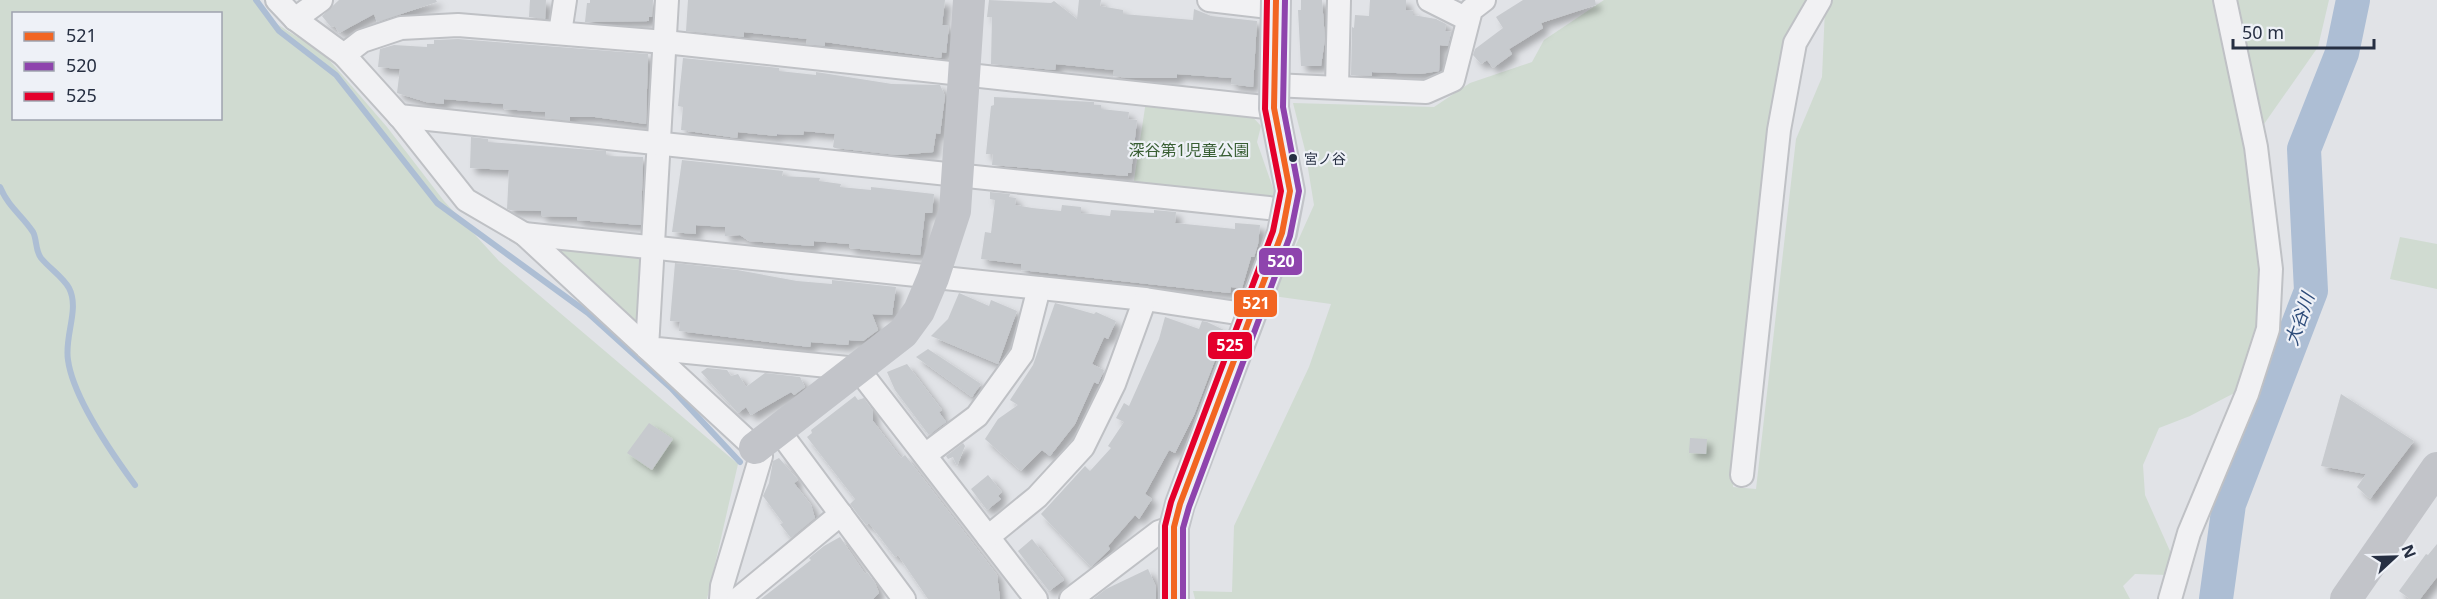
<svg xmlns="http://www.w3.org/2000/svg" width="2437" height="599" viewBox="0 0 2437 599" font-family="'Noto Sans','Noto Sans JP',sans-serif">
<style>
.green{fill:#d0dbd1;fill-rule:evenodd}
.lines{fill:none;stroke-linecap:round;stroke-linejoin:round}
.stream{stroke:#adbed4;stroke-width:6}
.river{stroke:#adbed4;stroke-width:34}
.building{fill:#c7cace;filter:url(#shadow)}
.street-casing{stroke:#bfc1c5;stroke-width:26}
.street{stroke:#f1f1f3;stroke-width:22}
.secondary{stroke:#c2c4c9;stroke-width:32}
.bus-1-casing{stroke:#eef1f7;stroke-width:10}
.bus-2-casing{stroke:#eef1f7;stroke-width:10}
.bus-3-casing{stroke:#eef1f7;stroke-width:10}
.bus-1{stroke:#f26522;stroke-width:6}
.bus-2{stroke:#8e44ad;stroke-width:6}
.bus-3{stroke:#e4002b;stroke-width:6}
.bus-dot{fill:#262f42;stroke:#eef1f7;stroke-width:2}
.labels{text-anchor:middle;dominant-baseline:central;stroke-width:4.5;stroke-linejoin:round;paint-order:stroke}
.bus-label{font-size:14px;fill:#262f42;stroke:#eef1f7;text-anchor:start}
.park-label{font-size:16px;fill:#385e33;stroke:#eef1f7}
.water-label{font-size:18px;font-style:italic;fill:#2d4b79;stroke:#eef1f7}
.line-badge{stroke:#eef1f7;stroke-width:2}
.badge-label{font-size:16px;text-anchor:middle;font-weight:bold;fill:#fff}
</style>
<defs>
<filter id="shadow"><feDropShadow dx="5.5" dy="5.5" stdDeviation="3" flood-color="#0004"/></filter>
</defs>
<rect width="100%" height="100%" fill="#e1e3e7"/>
<!-- green -->
<g class="green">
<path d="M0,0H259L269,19L324,54L387,127L444,201L499,261L738,464L707,599H0ZM14,14H220V118H14Z"/>
<path d="M1604,0H1812L1759,236L1733,487L1756,489L1796,139L1822,77L1825,8L1831,0H2329L2318,47L2257,134L2264,315L2244,388L2190,416L2159,428L2143,465L2145,495L2174,560L2168,575L2135,574L2123,586L2130,599H1195L1193,591L1232,592L1234,526L1309,367L1331,304L1273,296L1314,205L1305,150L1293,103L1434,107L1470,83L1532,62L1544,40Z"/>
<path d="M1146,101L1250,114L1261,126L1257,142L1275,194L1271,203L1133,187Z"/>
<path d="M2400,237L2437,244V289L2390,279Z"/>
<path d="M542,243L648,252L643,335Z"/>
</g>
<g class="lines">
<!-- stream -->
<g class="stream">
<path d="M256,0L279,31L336,75L437,203L588,313L671,388L740,462"/>
<path d="M0,187C9,208 22,215 33,232C37,239 35,250 41,258C49,268 63,277 69,288C80,309 64,336 68,360C73,397 113,455 135,485"/>
</g>
<!-- river -->
<path class="river" d="M2216,599L2229,504L2311,291L2304,149L2342,53L2353,0"/>
</g>
<!-- building -->
<g class="building">
<path d="M339,0H436L437,2L377,22L374,14L339,33L335,26L331,27L322,16Z"/>
<path d="M530,0H546L545,19L529,17Z"/>
<path d="M590,0H653L652,17H649V21L585,22L587,3H590Z"/>
<path d="M688,0H945L942,25H949L946,53L942,52L941,58L825,42V46L806,44L807,39L744,32V37L686,31Z"/>
<path d="M989,0L1051,3L1054,1L1077,19L1079,0H1101L1100,6L1123,10V14L1193,20L1194,9L1211,16L1257,21L1253,87L1231,84L1232,78L1177,74V78H1129L1113,76L1114,70L1056,64L1055,70L991,64L992,17H987Z"/>
<path d="M1301,0H1322L1325,39L1321,66H1301L1298,10H1301Z"/>
<path d="M1370,0H1406V10L1413,11V15L1436,19L1446,24L1445,31L1451,32L1448,46L1440,45L1439,71L1420,74L1372,72V76L1351,75L1352,27L1354,28L1355,15L1369,16Z"/>
<path d="M1523,0H1595L1596,5L1541,23L1543,28L1509,49L1512,54L1493,68L1487,60L1481,64L1473,55L1475,49L1503,28L1496,17Z"/>
<path d="M458,39L648,54L646,124L595,117H570V121L545,118V112L503,109V104L444,99V104L426,102L397,93L400,69L378,67L380,49L394,45L427,47V44H434V40Z"/>
<path d="M683,58L779,68V71L816,75V72L892,84L940,85L945,96L940,134L936,133L933,152L897,155L835,148L833,147L835,134L804,131L803,135L777,134V136L738,132L737,138L681,130L683,107L678,106Z"/>
<path d="M994,97L1094,102V105H1101V109L1129,112L1128,119L1137,120L1131,173H1128V176L992,165L993,154H986L991,106L994,105Z"/>
<path d="M471,137L488,139V142L606,151V156L643,157L641,225L577,220V217L541,216V211L510,210L507,209L509,170L470,168Z"/>
<path d="M682,160L783,171L782,176L820,178L819,181L841,184L840,187L871,190V187L934,194L932,213H925L920,255L850,248L849,244L814,241V246L749,241L740,235L725,236V227L696,225V234L672,232Z"/>
<path d="M990,192L1010,194L1009,197L1016,198L1015,205L1032,208L1061,211L1062,205L1081,207V213L1110,216L1111,210L1154,213V210L1176,212L1175,223L1235,229V223L1260,225L1258,244L1254,257H1251L1242,288L1231,287L1230,293L1021,270V264L981,259L985,232L991,233L995,200L990,199Z"/>
<path d="M675,263L737,270L797,281L832,284V280L896,287L892,315L872,314L878,330L863,341L849,340L848,345L811,342L810,347L679,331L680,322L670,321Z"/>
<path d="M959,293L989,306L991,300L1017,311L998,364L931,336L948,319Z"/>
<path d="M1055,303L1094,314L1096,312L1116,321L1108,339L1104,337L1092,364L1104,370L1098,384L1094,382L1075,424L1050,456L1042,450L1021,471L985,439L998,419L1018,405L1010,400L1033,365Z"/>
<path d="M1165,317L1199,329L1202,321L1207,322L1226,331L1194,415L1175,453L1169,450L1145,494L1152,499L1139,519L1135,515L1108,546L1110,549L1091,567L1041,514L1085,466L1090,471L1111,448L1108,446L1124,422L1116,418L1124,403L1129,406L1159,339Z"/>
<path d="M928,349L981,384L972,397L916,357Z"/>
<path d="M907,364L942,410L939,412L946,422L929,435L895,390L887,372Z"/>
<path d="M707,368L727,370L731,376L738,374L746,387L765,373L800,377L805,387L794,395L791,392L751,415L746,407L738,413L701,372Z"/>
<path d="M2341,394L2414,441L2370,499L2357,487L2366,474L2321,466Z"/>
<path d="M855,396L858,400L864,398L873,411V421L901,458L905,455L997,575L1000,599H928L898,555L895,557L869,523L866,525L850,504L855,499L807,437L812,433L811,430Z"/>
<path d="M649,423L673,439L652,470L627,453Z"/>
<path d="M1690,438L1707,439L1706,454L1689,453Z"/>
<path d="M963,443L965,446L957,466L953,457L948,459L946,456Z"/>
<path d="M779,458L798,480L794,483L811,505L815,518L791,538L780,524L783,523L763,496L769,483L773,461Z"/>
<path d="M988,475L1002,492L998,496L1001,499L987,510L971,489Z"/>
<path d="M840,537L865,574L867,572L875,583L879,593L873,599H761L811,560L809,558L824,546Z"/>
<path d="M1032,539L1064,580L1049,591L1018,551Z"/>
<path d="M2437,544V577L2420,599H2410L2399,591L2426,554L2428,555Z"/>
<path d="M1148,569L1156,587V599H1093L1106,589Z"/>
</g>
<g class="lines">
<!-- street casing -->
<g class="street-casing">
<g id="street">
<path d="M277,0L295,19L344,55L401,118L466,200L524,234L755,448L761,456L722,586L721,599"/>
<path d="M667,0L647,348L858,369L1036,599"/>
<path d="M1209,0L1276,8"/>
<path d="M1429,0L1467,19"/>
<path d="M295,19L321,0"/>
<path d="M560,33L565,0"/>
<path d="M344,55L362,41L401,28L458,25L665,42L1274,108"/>
<path d="M1273,85L1426,92L1453,80L1471,10L1484,0"/>
<path d="M1337,87L1339,0"/>
<path d="M399,116L1287,210"/>
<path d="M524,234L1145,299L1250,315"/>
<path d="M779,431L904,599"/>
<path d="M925,455L977,416L1022,354L1039,288"/>
<path d="M1742,475L1779,130L1795,43L1820,0"/>
<path d="M988,537L1037,497L1083,447L1114,384L1145,299"/>
<path d="M738,599L841,514"/>
<path d="M1071,599L1159,532L1174,527"/>
<path d="M2170,599L2189,533L2247,394L2268,329L2271,269L2256,147L2225,0"/>
</g>
</g>
<!-- street -->
<use href="#street" class="street"/>
<!-- secondary -->
<g class="secondary">
<path d="M755,448L903,333L919,311L933,278L955,211L969,0"/>
<path d="M1174,599V527L1180,504L1282,233L1290,191L1274,108L1276,0"/>
<path d="M2346,599L2437,468"/>
</g>
<!-- bus-1 casing -->
<g class="bus-1-casing">
<path id="bus-1" d="M1174,599V527L1180,504L1282,233L1290,191L1274,108L1276,0"/>
</g>
<!-- bus-2 casing -->
<g class="bus-2-casing">
<path id="bus-2" d="M1183,599V528L1189,507L1290,236L1299,191L1283,107L1285,0"/>
</g>
<!-- bus-3 casing -->
<g class="bus-3-casing">
<path id="bus-3" d="M1165,599V526L1171,502L1273,231L1281,191L1265,109L1267,0"/>
</g>
<!-- bus-1 -->
<use href="#bus-1" class="bus-1"/>
<!-- bus-2 -->
<use href="#bus-2" class="bus-2"/>
<!-- bus-3 -->
<use href="#bus-3" class="bus-3"/>
</g>
<!-- markers -->
<circle class="bus-dot" cx="1293" cy="158" r="5"/>
<g class="labels">
<!-- bus labels -->
<g class="bus-label">
<text x="1304" y="158">宮ノ谷</text>
</g>
<!-- park labels -->
<g class="park-label">
<text x="1189" y="150">深谷第1児童公園</text>
</g>
<!-- water labels -->
<g class="water-label">
<text transform="translate(2299 319) rotate(-71)">大谷川</text>
</g>
</g>
<g class="line-badge">
<rect x="1258" y="247" width="45" height="29" rx="6" fill="#8e44ad"/>
<rect x="1233" y="289" width="45" height="29" rx="6" fill="#f26522"/>
<rect x="1207" y="331" width="46" height="29" rx="6" fill="#e4002b"/>
</g>
<g class="badge-label">
<text x="1281" y="267">520</text>
<text x="1256" y="309">521</text>
<text x="1230" y="351">525</text>
</g>
<!-- legend -->
<rect x="12" y="12" width="210" height="108" fill="#eef1f7" stroke="#9ea3af" stroke-width="1.5"/>
<rect x="24" y="32" width="30" height="9" fill="#f26522" stroke="#9ea3af" stroke-width="1.5"/>
<text x="66" y="42" font-size="18" fill="#262f42">521</text>
<rect x="24" y="62" width="30" height="9" fill="#8e44ad" stroke="#9ea3af" stroke-width="1.5"/>
<text x="66" y="72" font-size="18" fill="#262f42">520</text>
<rect x="24" y="92" width="30" height="9" fill="#e4002b" stroke="#9ea3af" stroke-width="1.5"/>
<text x="66" y="102" font-size="18" fill="#262f42">525</text>
<!-- north arrow -->
<g transform="translate(2395 557) rotate(68)" stroke="#eef1f7" stroke-width="4.5" paint-order="stroke">
<path d="M0-4.5L10 22L0 15L-10 22Z" fill="#262f42"/>
<text y="-9" font-size="16" font-weight="bold" text-anchor="middle" fill="#262f42">N</text>
</g>
<!-- scale -->
<path d="M2233 39v9h141v-9" fill="none" stroke="#262f42" stroke-width="3"/>
<text x="2242" y="39" font-size="18" fill="#262f42" stroke="#eef1f7" stroke-width="4.5" paint-order="stroke">50 m</text>
</svg>
